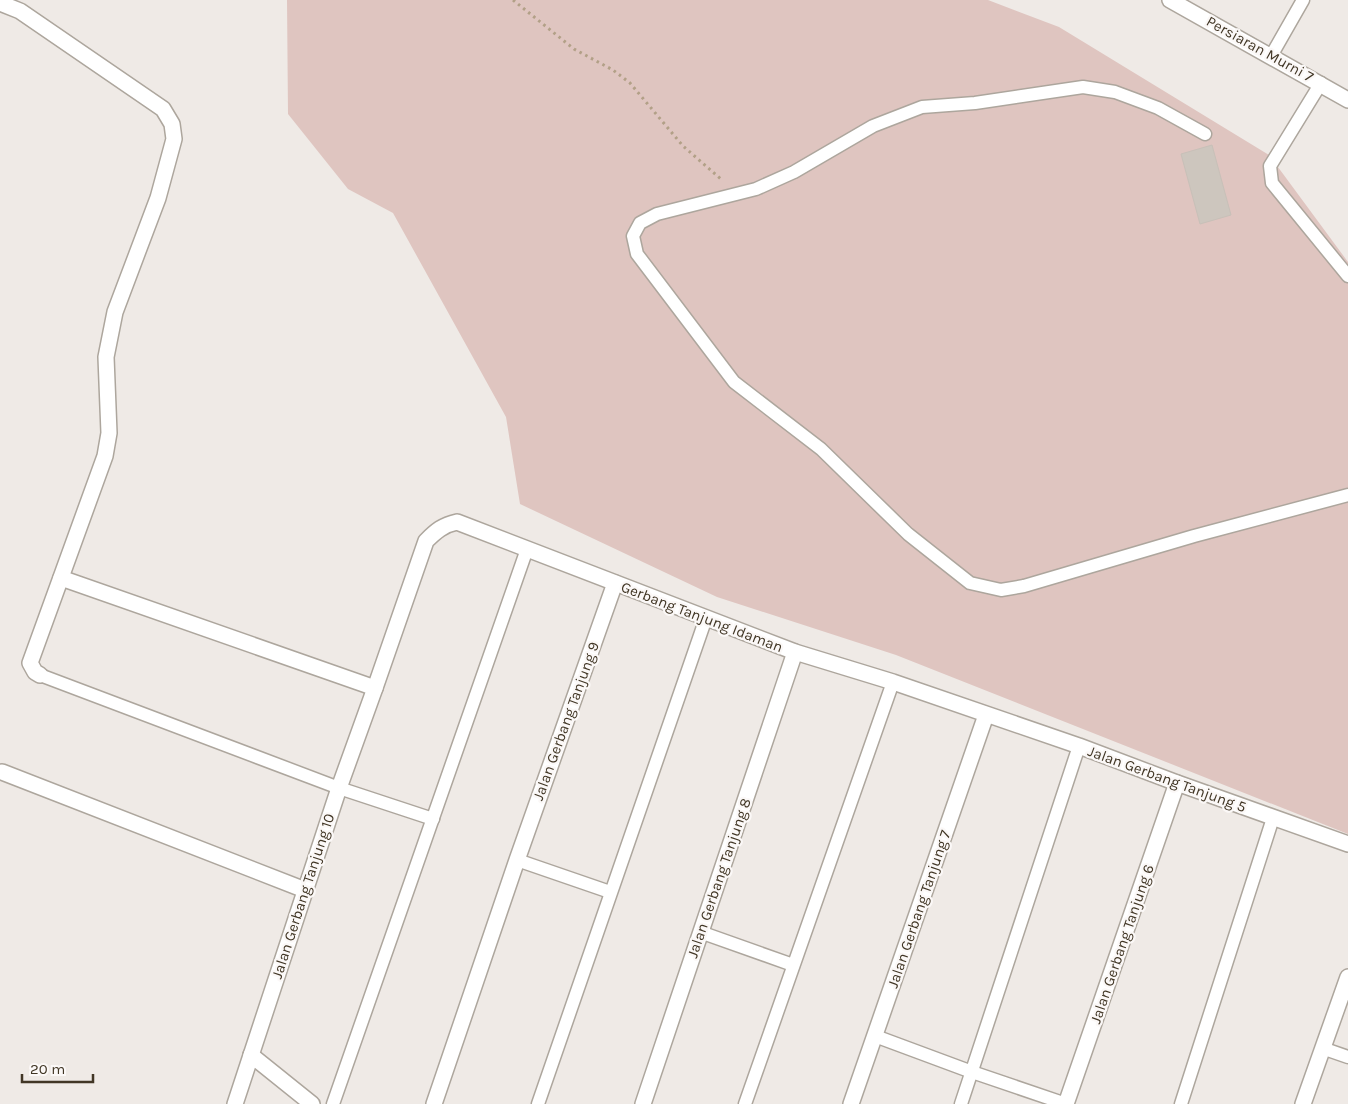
<svg xmlns="http://www.w3.org/2000/svg" width="1348" height="1104" viewBox="0 0 1348 1104" font-family="Karla,sans-serif">
<style>
.green{fill:#dfc5c0}
.building{fill:#cdc6be;stroke:#c8c0b8}
.lines{fill:none;stroke-linecap:round;stroke-linejoin:round}
.service-casing{stroke:#ada69d;stroke-width:15}
.minor-casing{stroke:#ada69d;stroke-width:18}
.path{stroke:#b2a087;stroke-width:3;stroke-dasharray:2.5 4;stroke-linecap:butt}
.service{stroke:#fff;stroke-width:12}
.minor{stroke:#fff;stroke-width:15}
.labels{text-anchor:middle;dominant-baseline:central;stroke-width:4.5;stroke-linejoin:round;paint-order:stroke}
.street-label{font-size:15px;fill:#413625;stroke:#fbf8f7}
</style>
<rect width="100%" height="100%" fill="#efeae6"/>
<!-- green -->
<path class="green" d="M287,0H988L1059,27L1269,155L1348,262V834L896,655L717,597L520,504L506,417L393,213L348,189L288,114Z"/>
<!-- building -->
<path class="building" d="M1212,145L1231,215L1200,224L1181,154Z"/>
<g class="lines">
<!-- service casing -->
<g class="service-casing">
<g id="service">
<path d="M1271,56L1303,0"/>
<path d="M1321,83L1270,166L1272,183L1348,276"/>
<path d="M1205,134L1158,108L1115,92L1083,87L975,103L922,107L873,126L794,172L756,189L657,214L640,223L633,236L637,254L734,382L821,449L908,534L970,583L1001,590L1024,586L1194,536L1348,495"/>
<path d="M40,675L339,788L433,819"/>
<path d="M517,860L610,892"/>
<path d="M700,932L793,965"/>
<path d="M875,1036L972,1072L1066,1104"/>
<path d="M1322,1048L1348,1057"/>
<path d="M333,1104L527,549"/>
<path d="M538,1104L706,618"/>
<path d="M745,1104L893,682"/>
<path d="M961,1104L1079,746"/>
<path d="M1181,1104L1273,818"/>
</g>
</g>
<!-- minor casing -->
<g class="minor-casing">
<g id="minor">
<path d="M1170,0L1348,100"/>
<path d="M0,3L20,11L163,109L172,124L174,139L158,198L115,312L106,357L109,433L105,456L30,663L35,672L40,675"/>
<path d="M61,578L375,688"/>
<path d="M2,772L305,890"/>
<path d="M251,1055L312,1104"/>
<path d="M235,1104L339,788L375,688L426,541C436,531 443,525 457,522L795,652L893,682L1079,746L1177,783L1348,844"/>
<path d="M434,1104L517,860L615,583"/>
<path d="M643,1104L795,652"/>
<path d="M851,1104L986,715"/>
<path d="M1066,1104L1177,783"/>
<path d="M1303,1104L1348,977"/>
</g>
</g>
<!-- path -->
<path class="path" d="M513,0L574,49L613,70L630,83L683,146L722,180"/>
<!-- service -->
<use href="#service" class="service"/>
<!-- minor -->
<use href="#minor" class="minor"/>
</g>
<g class="labels">
<!-- street labels -->
<g class="street-label">
<text transform="translate(1260 49) rotate(29)">Persiaran Murni 7</text>
<text transform="translate(702 617) rotate(21)">Gerbang Tanjung Idaman</text>
<text transform="translate(566 721) rotate(-70)">Jalan Gerbang Tanjung 9</text>
<text transform="translate(1167 779) rotate(20)">Jalan Gerbang Tanjung 5</text>
<text transform="translate(719 878) rotate(-71)">Jalan Gerbang Tanjung 8</text>
<text transform="translate(303 896) rotate(-72)">Jalan Gerbang Tanjung 10</text>
<text transform="translate(919 909) rotate(-71)">Jalan Gerbang Tanjung 7</text>
<text transform="translate(1122 944) rotate(-71)">Jalan Gerbang Tanjung 6</text>
</g>
</g>
<!-- scale -->
<path d="M22 1074v8h71v-8" fill="none" stroke="#413625" stroke-width="2.5"/>
<text x="30" y="1074" font-size="15" fill="#413625" stroke="#fbf8f7" stroke-width="4" paint-order="stroke">20 m</text>
</svg>
